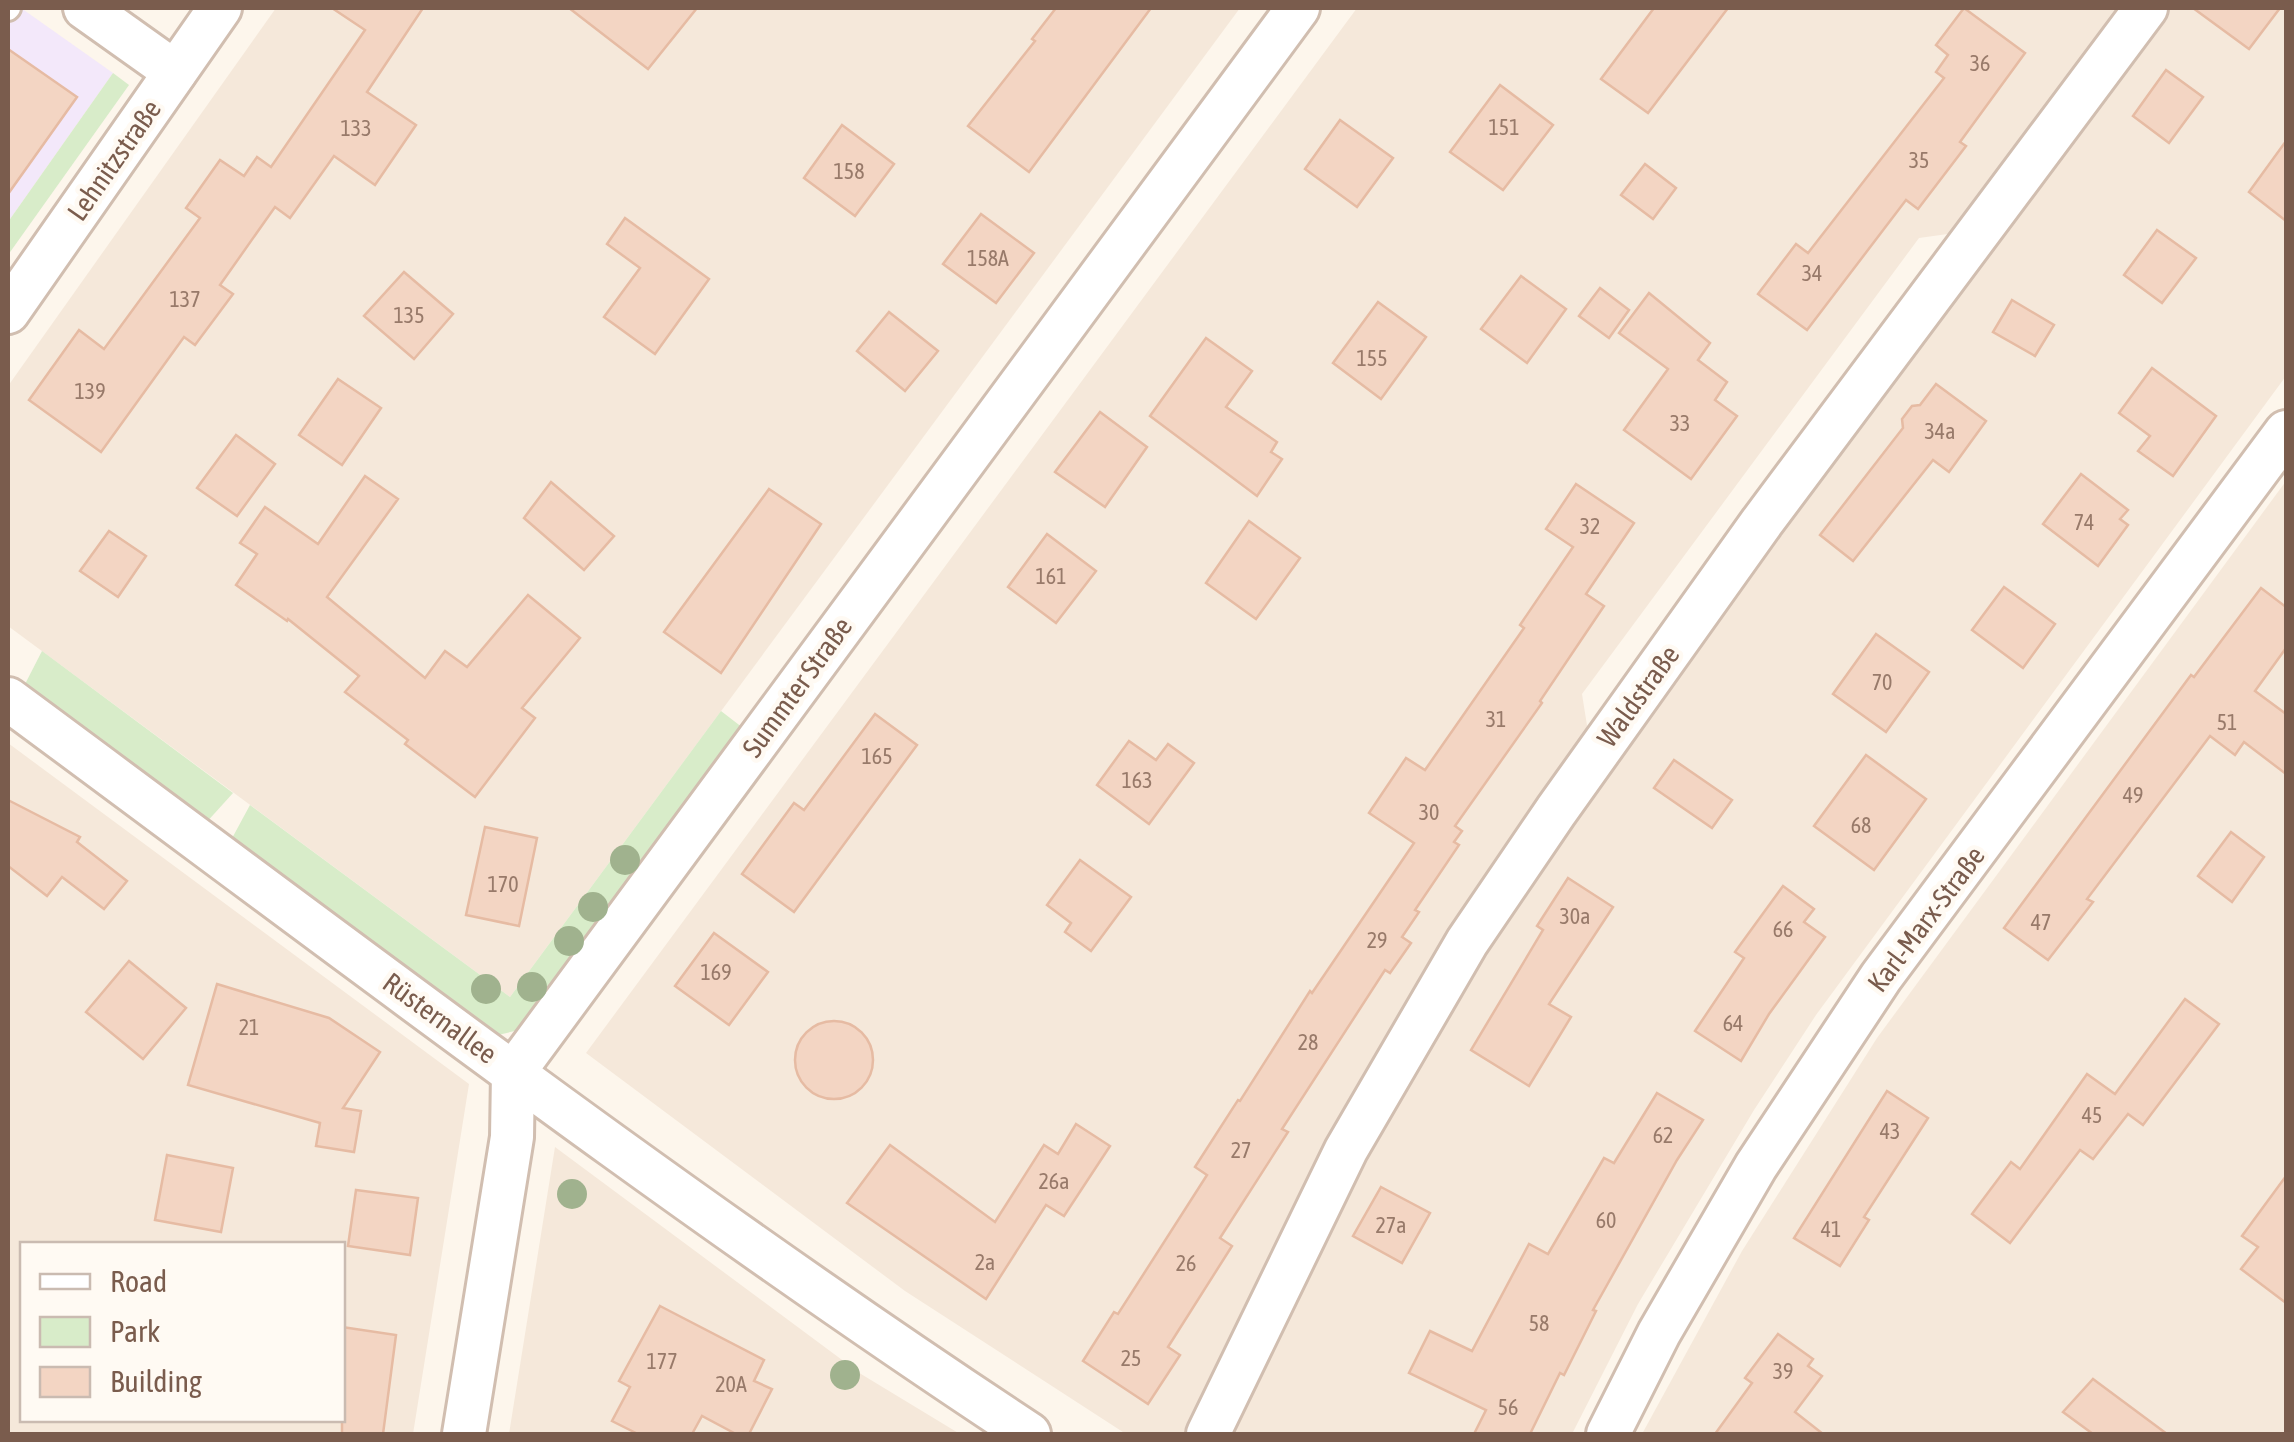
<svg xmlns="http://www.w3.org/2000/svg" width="2294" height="1442" viewBox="0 0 2294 1442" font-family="'Asap Condensed',sans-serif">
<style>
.residential{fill:#f5e8da;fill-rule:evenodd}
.education{fill:#f3e8fa}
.green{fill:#d8ecc9}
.building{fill:#f3d5c3;stroke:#e6bba3;stroke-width:2.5}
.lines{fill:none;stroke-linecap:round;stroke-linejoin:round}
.service-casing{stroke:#d1beb0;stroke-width:28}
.minor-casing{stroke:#d1beb0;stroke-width:48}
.service{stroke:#fff;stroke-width:22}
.minor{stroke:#fff;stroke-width:42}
.tree{fill:#a0b28e}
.labels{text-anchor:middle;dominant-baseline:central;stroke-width:9;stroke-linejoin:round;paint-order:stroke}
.number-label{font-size:22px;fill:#987a6a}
.street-label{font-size:28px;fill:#7a5c4d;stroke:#fffaf3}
</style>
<rect width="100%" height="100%" fill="#fdf6ec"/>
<!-- residential -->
<g class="residential">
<path d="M276,8H1240L510,997L8,626V386Z"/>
<path d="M1357,8H2127L1962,232L1919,238L1582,694L1589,738L1191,1434H1126L905,1291L586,1053Z"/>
<path d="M2167,8H2286V376L1816,1015L1754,1110L1638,1304L1572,1434H1224L1348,1178L1531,868Z"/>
<path d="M2286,481V1434H1642L1742,1251L1877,1038Z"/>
<path d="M8,743L469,1084L413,1434H8ZM22,1244H342V1420H22Z"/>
<path d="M555,1147L861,1374L960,1434H509Z"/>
</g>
<!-- education -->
<path class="education" d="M8,8H21L113,73L8,222Z"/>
<!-- green -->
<g class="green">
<path d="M113,73L129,85L8,255V222Z"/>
<path d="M42,651L233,793L204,825L22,690Z"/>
<path d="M721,711L747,731L519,1030L498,1035L486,1033L230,842L250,805L510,997Z"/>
</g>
<!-- building -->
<g class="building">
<path d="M332,8H423L367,92L416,125L375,185L334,156L290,218L275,207L220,285L233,294L195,345L184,337L101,452L29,400L79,330L104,349L200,218L186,208L220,160L244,176L257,157L271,167L365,30Z"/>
<path d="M569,8H697L648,69Z"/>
<path d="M1056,8H1151L1029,172L968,126L1035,41L1032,39Z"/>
<path d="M1654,8H1728L1648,113L1601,79Z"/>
<path d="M1964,8L2025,53L1960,142L1966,146L1918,209L1906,200L1807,330L1758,294L1796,244L1808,253L1944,78L1936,72L1948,55L1936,45Z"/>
<path d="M2193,8H2280L2249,49Z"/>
<path d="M8,49L77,97L8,194Z"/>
<path d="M2166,70L2203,97L2169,143L2133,116Z"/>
<path d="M1500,85L1553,125L1503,190L1450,152Z"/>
<path d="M1340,120L1393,158L1357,207L1305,169Z"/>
<path d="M842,125L894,164L855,216L804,178Z"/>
<path d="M2286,141V221L2249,192Z"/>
<path d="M1645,164L1676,188L1653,219L1621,195Z"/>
<path d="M981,214L1034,253L996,303L943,264Z"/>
<path d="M625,218L709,279L655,354L604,317L640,268L607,244Z"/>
<path d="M2157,230L2196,258L2162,303L2124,275Z"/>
<path d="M404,272L453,314L414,359L364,316Z"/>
<path d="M1521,276L1566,309L1527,363L1481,329Z"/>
<path d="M1600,288L1629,310L1609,338L1579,316Z"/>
<path d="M1649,293L1710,343L1698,360L1727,382L1715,400L1737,416L1691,479L1624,430L1668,369L1619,333Z"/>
<path d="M2012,300L2054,325L2035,356L1993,332Z"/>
<path d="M1378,302L1426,337L1381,399L1333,363Z"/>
<path d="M889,312L938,351L905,391L857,351Z"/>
<path d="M1206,338L1252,371L1226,407L1277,442L1271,452L1282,459L1257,496L1150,416Z"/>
<path d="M2152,368L2216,416L2173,476L2138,451L2150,436L2119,413Z"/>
<path d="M338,379L381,408L342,465L299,435Z"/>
<path d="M1936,384L1986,421L1949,472L1933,460L1853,561L1820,535L1903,428L1902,419L1912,406L1920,405Z"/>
<path d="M1100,412L1147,447L1105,507L1055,472Z"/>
<path d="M236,435L275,464L237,516L197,488Z"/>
<path d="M2081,474L2128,510L2120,519L2128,525L2098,566L2043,524Z"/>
<path d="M365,476L398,499L327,597L425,678L445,651L467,667L528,595L580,638L522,708L535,718L475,797L405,744L408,740L345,692L359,676L288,619L287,621L236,585L257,554L240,543L265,507L318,544Z"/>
<path d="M551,482L614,536L584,570L524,518Z"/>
<path d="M1576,484L1634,523L1586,594L1604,606L1540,701L1542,703L1455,826L1462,831L1454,842L1459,845L1415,910L1419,912L1402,937L1411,943L1390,973L1385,970L1282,1129L1288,1132L1220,1238L1232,1246L1168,1347L1180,1355L1148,1404L1083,1361L1114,1312L1118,1314L1207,1175L1195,1167L1238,1100L1240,1101L1310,991L1312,993L1414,843L1369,813L1406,758L1425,770L1524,628L1520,625L1573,547L1546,529Z"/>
<path d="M769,489L821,524L721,673L664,632Z"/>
<path d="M1249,521L1300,558L1256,619L1206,583Z"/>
<path d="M109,531L146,556L118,597L80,571Z"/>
<path d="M1047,534L1096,571L1056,623L1008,587Z"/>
<path d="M2004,587L2055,624L2023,668L1972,630Z"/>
<path d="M2261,588L2286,607V648L2255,691L2286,714V774L2244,742L2235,755L2210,736L2087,899L2093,902L2048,960L2004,928L2191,675L2194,677Z"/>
<path d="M1876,634L1929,672L1886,732L1833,694Z"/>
<path d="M875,714L917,745L794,912L742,874L794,803L804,810Z"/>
<path d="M1129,741L1156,760L1168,744L1194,763L1149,824L1097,785Z"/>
<path d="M1866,755L1926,799L1874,870L1814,826Z"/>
<path d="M1674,760L1732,800L1712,828L1654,788Z"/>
<path d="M8,800L80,837L77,842L127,881L104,909L62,877L47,896L8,866Z"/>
<path d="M485,827L537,838L519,926L466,915Z"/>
<path d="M2231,832L2264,857L2232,902L2198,876Z"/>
<path d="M1080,860L1131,897L1091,951L1065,932L1071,923L1047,905Z"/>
<path d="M1568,878L1613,907L1549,1004L1571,1017L1529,1086L1471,1050L1543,930L1537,926Z"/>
<path d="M1783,886L1814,909L1804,922L1825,937L1769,1014L1741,1061L1695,1031L1744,958L1735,952Z"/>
<path d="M714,933L768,972L729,1025L675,986Z"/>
<path d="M129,961L186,1008L143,1059L86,1012Z"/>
<path d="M217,984L329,1018L380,1052L343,1108L361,1111L354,1152L316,1146L320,1123L188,1085Z"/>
<path d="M2185,999L2219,1024L2143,1125L2128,1114L2093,1159L2080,1150L2010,1243L1972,1214L2011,1162L2020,1169L2087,1074L2115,1094Z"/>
<circle cx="834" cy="1060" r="39"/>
<path d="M1887,1091L1928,1118L1864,1217L1869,1220L1840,1266L1794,1238Z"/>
<path d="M1657,1093L1703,1120L1677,1160L1593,1310L1596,1311L1564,1375L1560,1373L1530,1434H1474L1486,1410L1409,1373L1430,1331L1472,1351L1529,1244L1548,1254L1604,1158L1614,1163Z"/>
<path d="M1076,1124L1110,1146L1064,1216L1046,1205L986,1299L847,1203L890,1145L995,1222L1044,1145L1058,1154Z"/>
<path d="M167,1155L233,1168L221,1232L155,1220Z"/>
<path d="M2286,1176V1303L2241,1269L2258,1247L2242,1236Z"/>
<path d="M1381,1187L1430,1213L1402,1263L1353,1236Z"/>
<path d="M356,1190L418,1198L410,1255L348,1246Z"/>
<path d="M660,1306L764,1360L754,1381L772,1389L749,1434H736L702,1416L692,1434H638L612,1421L630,1387L619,1381Z"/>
<path d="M342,1327L396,1335L383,1434H342Z"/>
<path d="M1778,1334L1813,1359L1808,1366L1822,1376L1795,1412L1823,1434H1715L1752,1383L1745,1378Z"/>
<path d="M2093,1379L2167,1434H2093L2063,1412Z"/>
</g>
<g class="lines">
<!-- service casing -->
<g class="service-casing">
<path id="service" d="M8,9L9,8"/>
</g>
<!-- minor casing -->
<g class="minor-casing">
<g id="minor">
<path d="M85,8L175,72"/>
<path d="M8,312L220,8"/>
<path d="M8,699C345,948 679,1204 1029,1434"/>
<path d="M464,1434L512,1137L513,1073L1298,8"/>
<path d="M1208,1434L1346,1150L1467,942L1556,811L1762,522L2146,8"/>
<path d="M1608,1434L1659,1333L1756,1166L1881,977L2286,432"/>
</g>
</g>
<!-- service -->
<use href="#service" class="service"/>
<!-- minor -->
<use href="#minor" class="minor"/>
</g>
<!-- trees -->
<g class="tree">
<circle cx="625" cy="860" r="15"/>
<circle cx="593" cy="907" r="15"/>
<circle cx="569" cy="941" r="15"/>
<circle cx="532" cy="987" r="15"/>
<circle cx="486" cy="989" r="15"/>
<circle cx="572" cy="1194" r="15"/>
<circle cx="845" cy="1375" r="15"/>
</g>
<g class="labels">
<!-- number labels -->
<g class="number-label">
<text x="1980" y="63">36</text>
<text x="1504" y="127">151</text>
<text x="356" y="128">133</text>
<text x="1919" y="160">35</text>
<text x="849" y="171">158</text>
<text x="988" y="258">158A</text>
<text x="1812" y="273">34</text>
<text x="185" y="299">137</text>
<text x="409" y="315">135</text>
<text x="1372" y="358">155</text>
<text x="90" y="391">139</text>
<text x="1680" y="423">33</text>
<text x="1940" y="431">34a</text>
<text x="2084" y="522">74</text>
<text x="1590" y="526">32</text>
<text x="1051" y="576">161</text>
<text x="1882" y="682">70</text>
<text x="1496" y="719">31</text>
<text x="2227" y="722">51</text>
<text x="877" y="756">165</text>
<text x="1137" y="780">163</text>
<text x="2133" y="795">49</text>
<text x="1429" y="812">30</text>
<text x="1861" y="825">68</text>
<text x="503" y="884">170</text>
<text x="1575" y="916">30a</text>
<text x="2041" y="922">47</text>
<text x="1783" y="929">66</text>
<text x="1377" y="940">29</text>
<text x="716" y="972">169</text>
<text x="1733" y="1023">64</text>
<text x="249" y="1027">21</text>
<text x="1308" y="1042">28</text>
<text x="2092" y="1115">45</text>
<text x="1890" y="1131">43</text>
<text x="1663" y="1135">62</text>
<text x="1241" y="1150">27</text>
<text x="1054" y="1181">26a</text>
<text x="1606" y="1220">60</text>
<text x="1391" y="1225">27a</text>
<text x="1831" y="1229">41</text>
<text x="985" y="1262">2a</text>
<text x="1186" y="1263">26</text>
<text x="1539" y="1323">58</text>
<text x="1131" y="1358">25</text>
<text x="662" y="1361">177</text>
<text x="1783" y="1371">39</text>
<text x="731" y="1384">20A</text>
<text x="1508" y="1407">56</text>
</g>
<!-- street labels -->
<g class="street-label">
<text transform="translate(114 160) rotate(-55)">Lehnitzstraße</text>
<text transform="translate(797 687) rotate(-54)">Summter Straße</text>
<text transform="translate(1638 696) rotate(-54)">Waldstraße</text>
<text transform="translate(1926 919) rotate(-53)">Karl-Marx-Straße</text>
<text transform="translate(440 1018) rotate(36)">Rüsternallee</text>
</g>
</g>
<!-- border -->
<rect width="2294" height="1442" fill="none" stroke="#7a5c4d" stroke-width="20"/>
<!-- legend -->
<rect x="20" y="1242" width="325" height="180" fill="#fffaf3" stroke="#cabbb1" stroke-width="2.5"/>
<rect x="40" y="1274" width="50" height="15" fill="#ffffff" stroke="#cabbb1" stroke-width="2.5"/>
<text x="110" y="1292" font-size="30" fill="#7a5c4d">Road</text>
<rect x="40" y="1317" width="50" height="30" fill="#d8ecc9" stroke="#cabbb1" stroke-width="2.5"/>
<text x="110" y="1342" font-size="30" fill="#7a5c4d">Park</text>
<rect x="40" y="1367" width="50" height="30" fill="#f3d5c3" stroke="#cabbb1" stroke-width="2.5"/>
<text x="110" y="1392" font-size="30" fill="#7a5c4d">Building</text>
</svg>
